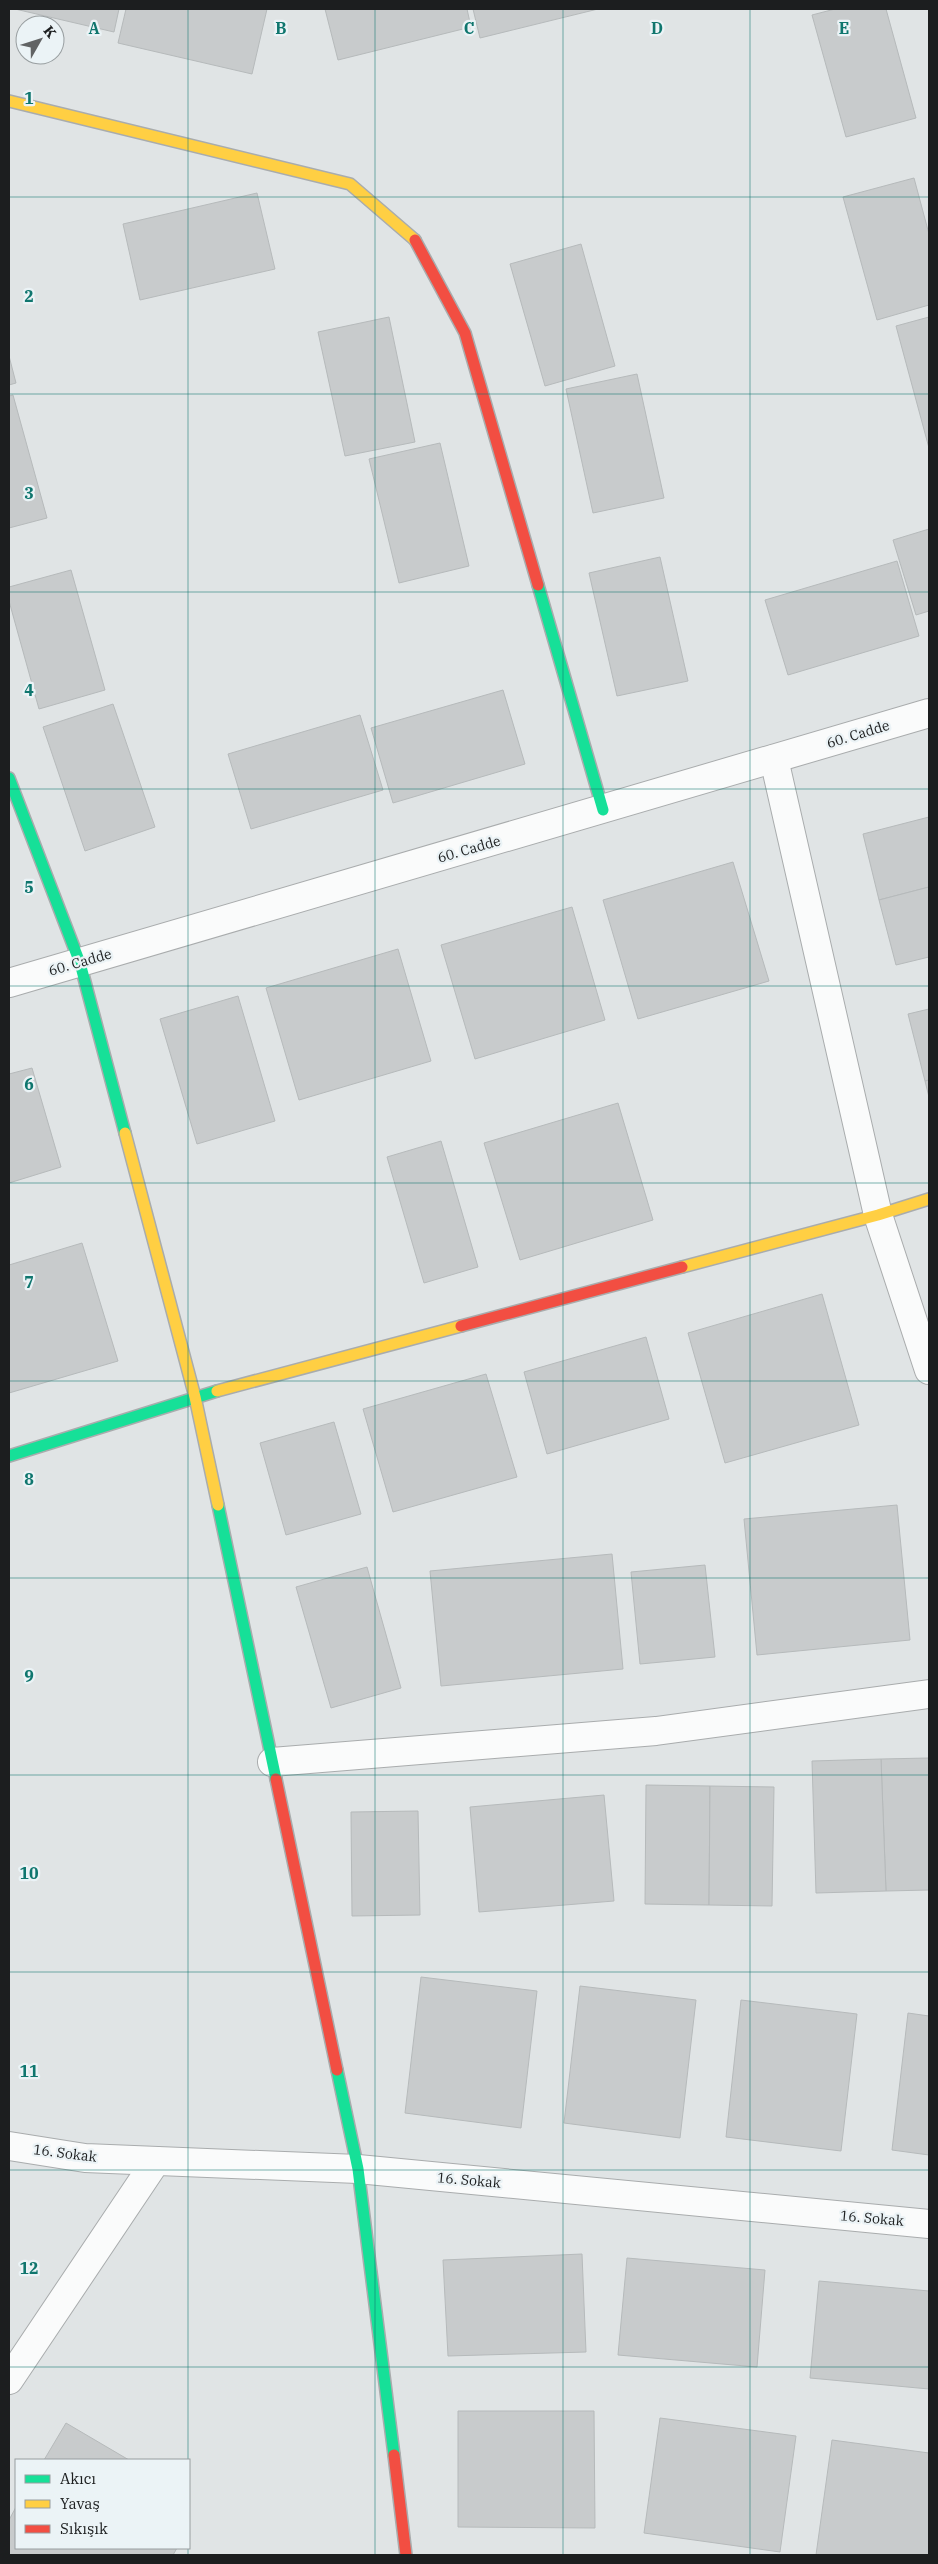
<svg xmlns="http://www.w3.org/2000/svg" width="938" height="2564" viewBox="0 0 938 2564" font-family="'IBM Plex Serif',serif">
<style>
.building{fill:#c8cbcc;stroke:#b6babb}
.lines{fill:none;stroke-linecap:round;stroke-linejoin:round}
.street-casing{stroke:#a9acad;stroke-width:30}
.fast-casing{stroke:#a9acad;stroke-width:14}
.slow-casing{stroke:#a9acad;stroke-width:14}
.jam-casing{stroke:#a9acad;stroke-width:14}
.street{stroke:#fafbfb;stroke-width:28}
.fast{stroke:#16e098;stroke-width:11}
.slow{stroke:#ffcf43;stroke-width:11}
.jam{stroke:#f24e42;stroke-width:11}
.grid{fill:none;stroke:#0f766e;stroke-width:1;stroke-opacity:0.55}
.labels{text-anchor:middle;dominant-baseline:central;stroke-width:4.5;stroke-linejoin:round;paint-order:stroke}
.street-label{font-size:14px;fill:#1c1e1f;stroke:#ebf3f6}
.grid-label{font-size:16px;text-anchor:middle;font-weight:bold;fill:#0f766e;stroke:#ebf3f6;stroke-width:4.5;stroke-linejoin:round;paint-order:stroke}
</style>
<rect width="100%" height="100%" fill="#e0e4e5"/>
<!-- building -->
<g class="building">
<path d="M15,9H119L114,32Z"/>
<path d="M126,9H267L252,74L118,43Z"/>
<path d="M325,9H467L471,27L338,60Z"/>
<path d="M473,9H598L480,38Z"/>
<path d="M835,9H886L916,118L846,137L812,15Z"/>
<path d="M914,178L929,234V305L877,320L843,197Z"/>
<path d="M257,193L275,269L140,300L123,224Z"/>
<path d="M581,244L615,366L545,386L510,264Z"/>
<path d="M389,317L415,442L345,456L318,332Z"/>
<path d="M929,317V448L896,326Z"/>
<path d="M9,356L16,383L9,385Z"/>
<path d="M637,374L664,498L593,513L566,389Z"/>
<path d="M13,395L47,518L9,528V396Z"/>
<path d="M440,443L469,566L399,583L369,459Z"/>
<path d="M929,529V611L916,615L893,540Z"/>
<path d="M660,557L688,681L617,696L589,573Z"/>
<path d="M897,561L919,636L788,675L765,600Z"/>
<path d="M71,570L105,690L39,709L9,601V587Z"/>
<path d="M503,690L525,764L393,803L371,728Z"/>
<path d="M113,704L155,827L85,851L43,727Z"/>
<path d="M360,715L383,790L251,829L228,754Z"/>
<path d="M929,817V887L879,900L863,834Z"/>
<path d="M733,862L769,981L638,1019L603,900Z"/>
<path d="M929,887V957L896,965L879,900Z"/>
<path d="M572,907L605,1020L475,1059L441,945Z"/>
<path d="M398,949L431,1061L299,1100L266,988Z"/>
<path d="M238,996L275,1121L197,1144L160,1019Z"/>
<path d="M929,1009V1080L925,1081L908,1014Z"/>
<path d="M32,1068L61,1167L9,1183V1074Z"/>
<path d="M929,1080V1097L925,1081Z"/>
<path d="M618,1103L653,1220L520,1260L484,1143Z"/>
<path d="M441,1141L478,1267L424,1283L387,1157Z"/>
<path d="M82,1243L118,1361L9,1393V1265Z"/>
<path d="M822,1294L859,1425L725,1463L688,1333Z"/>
<path d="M646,1337L669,1419L547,1454L524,1372Z"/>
<path d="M486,1374L517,1477L393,1512L363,1409Z"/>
<path d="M334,1422L361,1514L286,1535L260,1443Z"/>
<path d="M897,1505L910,1640L757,1655L744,1519Z"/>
<path d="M612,1554L623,1669L441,1686L430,1571Z"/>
<path d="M705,1565L715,1657L640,1664L631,1572Z"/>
<path d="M367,1567L401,1688L331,1708L296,1587Z"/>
<path d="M929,1758V1890L886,1891L881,1759Z"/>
<path d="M881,1759L886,1891L816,1893L812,1761Z"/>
<path d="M646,1785L710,1786L709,1905L645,1904Z"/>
<path d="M710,1786L774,1787L772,1906L709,1905Z"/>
<path d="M604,1795L614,1901L479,1912L470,1807Z"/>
<path d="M418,1811L420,1915L352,1916L351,1812Z"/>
<path d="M421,1977L537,1991L521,2128L405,2113Z"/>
<path d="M580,1986L696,2000L680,2138L564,2123Z"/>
<path d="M741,2000L857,2014L841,2151L726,2137Z"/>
<path d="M908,2013L929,2016V2155L892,2150Z"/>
<path d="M582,2254L586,2352L448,2356L443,2260Z"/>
<path d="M627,2258L765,2270L757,2367L618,2355Z"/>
<path d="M819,2281L929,2291V2389L810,2378Z"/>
<path d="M458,2411H594L595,2528L458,2527Z"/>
<path d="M660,2418L796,2436L780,2552L644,2533Z"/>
<path d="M66,2423L129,2460H44Z"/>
<path d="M832,2440L929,2453V2555H816Z"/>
<path d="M16,2507V2548H177L173,2555H9V2520Z"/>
</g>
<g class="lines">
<!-- street casing -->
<g class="street-casing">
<g id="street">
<path d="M774,759L878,1215L929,1370"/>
<path d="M9,983L929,713"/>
<path d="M272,1762L656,1731L929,1694"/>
<path d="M9,2146L85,2158L358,2169L929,2224"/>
<path d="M9,2380L156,2161"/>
</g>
</g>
<!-- fast casing -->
<g class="fast-casing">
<g id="fast">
<path d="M538,585L603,810"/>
<path d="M9,778L80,963L125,1133"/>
<path d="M9,1456L217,1391"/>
<path d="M218,1505L276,1779"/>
<path d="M337,2070L358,2169L394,2455"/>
</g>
</g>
<!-- slow casing -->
<g class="slow-casing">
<g id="slow">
<path d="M9,101L350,184L415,240"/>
<path d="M125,1133L195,1397L218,1505"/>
<path d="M682,1267L878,1215L929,1199"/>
<path d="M217,1391L461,1326"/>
</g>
</g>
<!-- jam casing -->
<g class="jam-casing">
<g id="jam">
<path d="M415,240L465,333L538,585"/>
<path d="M461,1326L682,1267"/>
<path d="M276,1779L337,2070"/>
<path d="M394,2455L406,2555"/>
</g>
</g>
<!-- street -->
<use href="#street" class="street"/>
<!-- fast -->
<use href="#fast" class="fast"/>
<!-- slow -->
<use href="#slow" class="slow"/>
<!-- jam -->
<use href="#jam" class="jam"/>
</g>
<!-- grid -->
<path class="grid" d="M188,9V2460M375,9V2555M563,9V2555M750,9V2555M9,197H929M9,394H929M9,592H929M9,789H929M9,986H929M9,1183H929M9,1381H929M9,1578H929M9,1775H929M9,1972H929M9,2170H929M9,2367H929M188,2548V2555"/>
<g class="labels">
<!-- street labels -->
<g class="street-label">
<text transform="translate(858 734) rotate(-17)">60. Cadde</text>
<text transform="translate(469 849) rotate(-16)">60. Cadde</text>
<text transform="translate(80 962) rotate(-16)">60. Cadde</text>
<text transform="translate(65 2153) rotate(7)">16. Sokak</text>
<text transform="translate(469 2180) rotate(5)">16. Sokak</text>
<text transform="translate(872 2218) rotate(5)">16. Sokak</text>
</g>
</g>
<g class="grid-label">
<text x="94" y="34">A</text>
<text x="281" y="34">B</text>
<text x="469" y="34">C</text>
<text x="657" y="34">D</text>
<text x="844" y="34">E</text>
<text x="29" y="104">1</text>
<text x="29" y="302">2</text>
<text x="29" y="499">3</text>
<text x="29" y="696">4</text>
<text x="29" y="893">5</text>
<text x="29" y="1090">6</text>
<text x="29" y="1288">7</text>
<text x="29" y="1485">8</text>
<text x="29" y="1682">9</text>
<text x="29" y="1879">10</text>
<text x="29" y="2077">11</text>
<text x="29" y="2274">12</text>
</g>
<!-- border -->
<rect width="938" height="2564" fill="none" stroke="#1c1e1f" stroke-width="20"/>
<!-- legend -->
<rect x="15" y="2459" width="175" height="90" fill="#ebf3f6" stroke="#989ea0"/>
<rect x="25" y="2475" width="25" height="8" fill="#16e098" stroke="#989ea0"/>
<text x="60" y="2484" font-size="15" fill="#1c1e1f">Akıcı</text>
<rect x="25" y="2500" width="25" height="8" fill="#ffcf43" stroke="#989ea0"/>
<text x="60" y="2509" font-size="15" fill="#1c1e1f">Yavaş</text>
<rect x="25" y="2525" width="25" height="8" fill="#f24e42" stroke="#989ea0"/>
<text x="60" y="2534" font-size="15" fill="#1c1e1f">Sıkışık</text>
<!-- north arrow -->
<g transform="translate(40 40) rotate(51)"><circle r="24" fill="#ebf3f6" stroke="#989ea0"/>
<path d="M0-4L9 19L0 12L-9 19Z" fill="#616364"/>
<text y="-8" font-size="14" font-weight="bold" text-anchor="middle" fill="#1c1e1f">K</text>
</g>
</svg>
